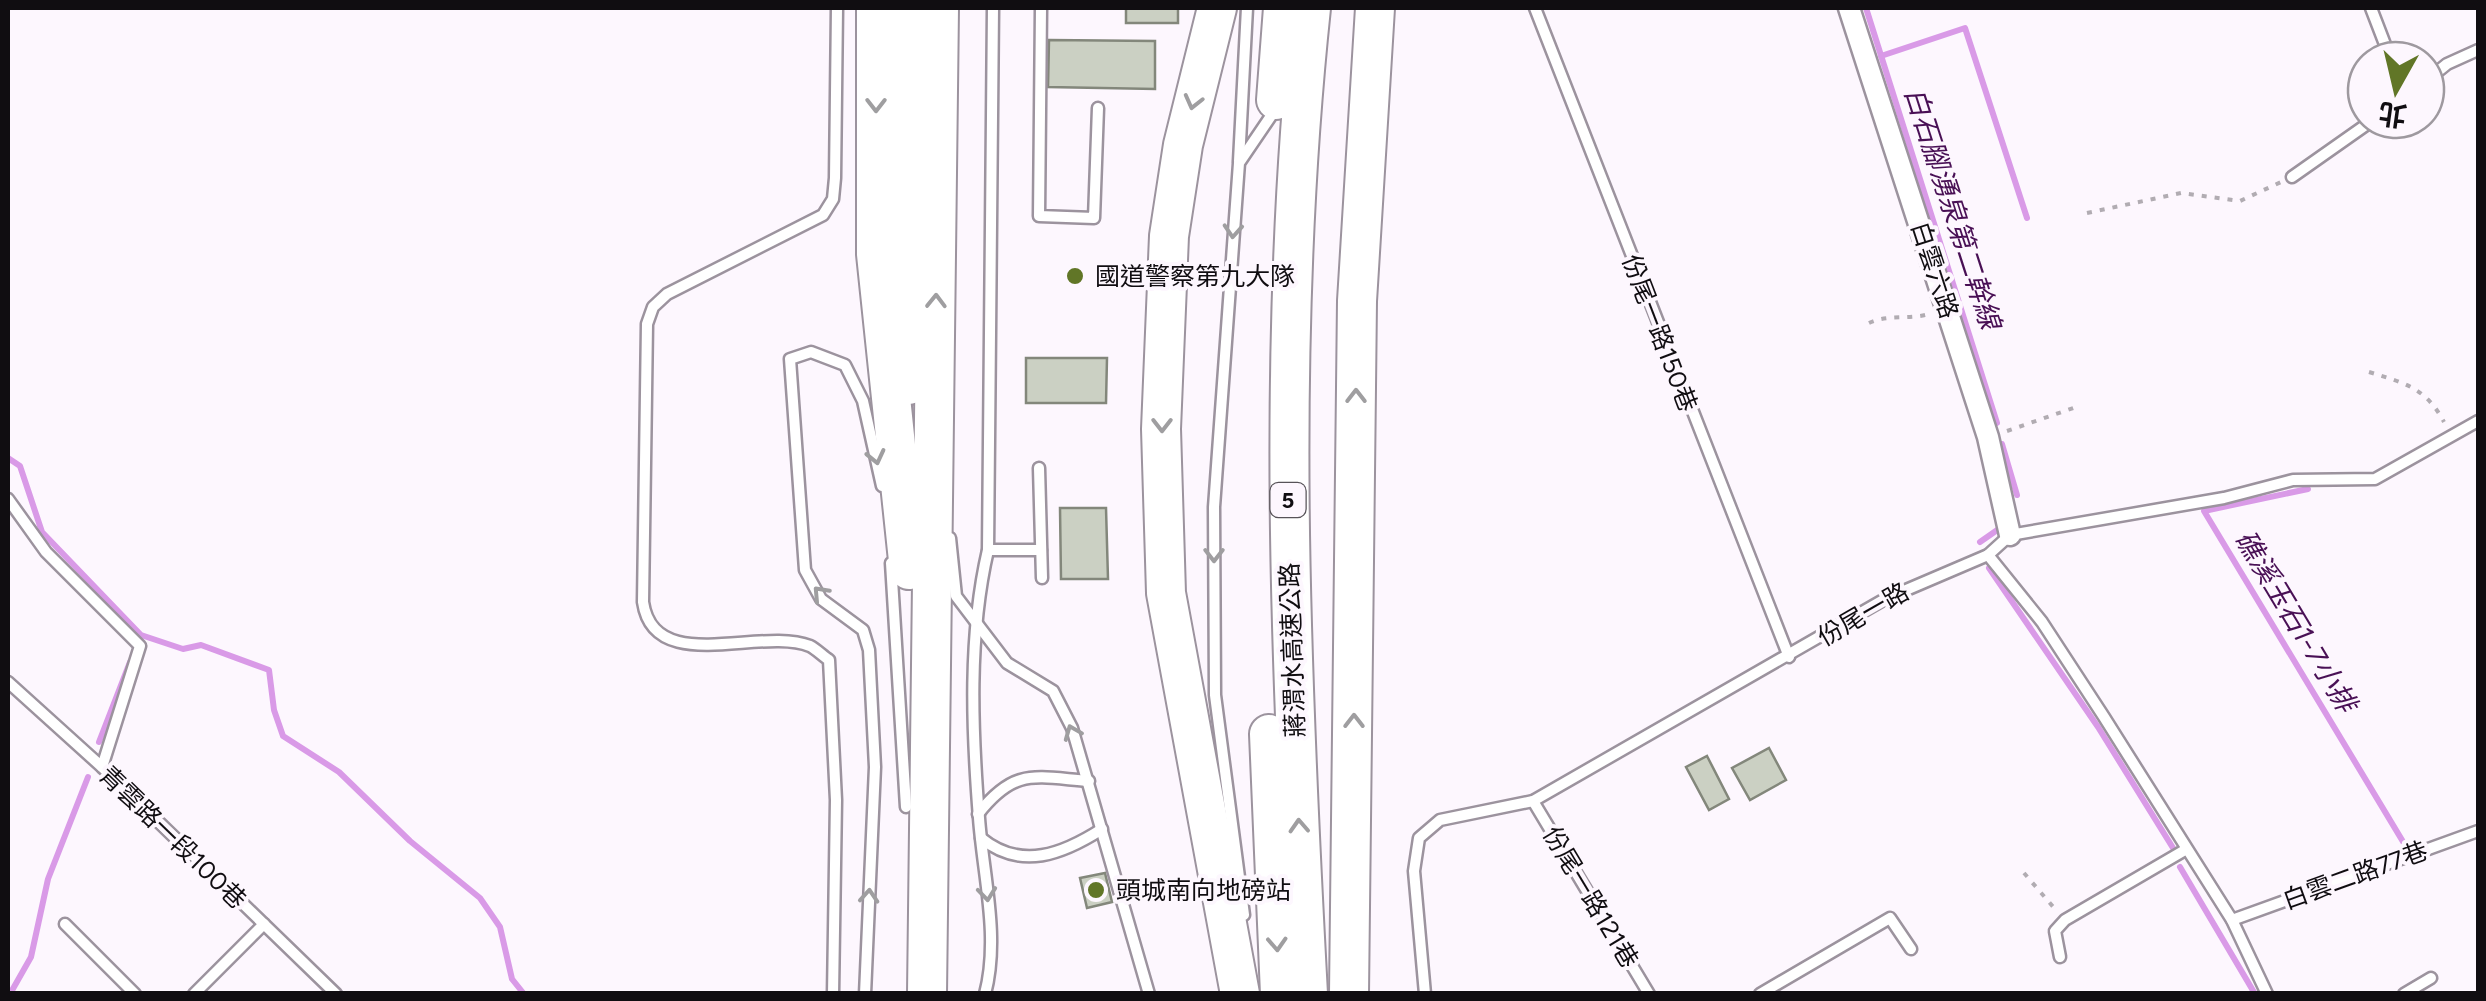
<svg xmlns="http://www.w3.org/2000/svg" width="2486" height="1001" viewBox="0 0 2486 1001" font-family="Figtree,'Noto Sans TC',sans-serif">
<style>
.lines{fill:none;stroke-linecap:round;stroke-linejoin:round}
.stream{stroke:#d99ae7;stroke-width:6}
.building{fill:#cbd0c3;stroke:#83877b;stroke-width:2.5}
.service-casing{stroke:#9c939e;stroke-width:15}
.minor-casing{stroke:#9c939e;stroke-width:25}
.motorway-casing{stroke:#9c939e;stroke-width:42}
.path{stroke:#b1acb2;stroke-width:4;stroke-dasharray:5 8;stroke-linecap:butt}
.service{stroke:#fff;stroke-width:10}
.minor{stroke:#fff;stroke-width:20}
.motorway{stroke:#fff;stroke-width:38}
.oneway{stroke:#9f9ea0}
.poi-dot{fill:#617627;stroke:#fdf7fe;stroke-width:4}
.labels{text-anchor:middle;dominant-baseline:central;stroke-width:8;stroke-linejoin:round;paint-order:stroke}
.shield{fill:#fdf7fe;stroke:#575358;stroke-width:2.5}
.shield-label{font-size:22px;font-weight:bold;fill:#100d11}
.street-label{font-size:25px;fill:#100d11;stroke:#fdf7fe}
.poi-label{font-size:25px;fill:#100d11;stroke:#fdf7fe;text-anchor:start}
.water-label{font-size:28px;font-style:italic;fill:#491055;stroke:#fdf7fe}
</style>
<rect width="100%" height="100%" fill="#fdf7fe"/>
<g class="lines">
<!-- stream -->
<g class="stream">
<path d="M1866,8L1997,423"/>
<path d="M1881,56L1965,28L2027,218"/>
<path d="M2002,444L2017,495"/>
<path d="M8,458L20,466L42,532L141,635L183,649L201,645L269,670L274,710L283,736L339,772L410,841L480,898L500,927L512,979L524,994"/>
<path d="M2308,489L2204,511L2405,845"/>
<path d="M1980,542L2003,526"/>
<path d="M1989,568L2098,727L2173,848"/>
<path d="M99,742L130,662"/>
<path d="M2180,867L2255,994"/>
<path d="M10,994L31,957L48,879L88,777"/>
</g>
</g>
<!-- building -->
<g class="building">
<rect x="1126" y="8" width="52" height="15"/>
<path d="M1049,40L1155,41V89L1048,87Z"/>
<path d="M1026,358H1107L1106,403H1026Z"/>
<path d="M1060,508H1106L1108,579H1061Z"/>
<path d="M1769,748L1786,780L1750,800L1732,768Z"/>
<path d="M1707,756L1729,799L1709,810L1686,767Z"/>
<path d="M1105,873L1112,902L1087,908L1080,878Z"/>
</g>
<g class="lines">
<!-- service casing -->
<g class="service-casing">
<g id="service">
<path d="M1041,8L1039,216L1094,218L1098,108"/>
<path d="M1535,8L1789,657"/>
<path d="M2371,8L2391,60"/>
<path d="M2426,81L2447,64L2478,50"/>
<path d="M1239,161L1247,8"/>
<path d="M2292,177L2373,120"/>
<path d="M1039,468L1042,578"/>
<path d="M8,499L46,552L140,646L102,767"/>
<path d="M950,538L956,596L1007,663L1053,691L1072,728L1149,994"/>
<path d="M988,550H1041"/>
<path d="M1988,555L2042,622L2104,717L2232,920L2267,994"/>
<path d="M891,563L906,807"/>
<path d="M8,682L102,767L336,994"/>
<path d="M1533,801L1649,994"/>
<path d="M978,814C1015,767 1035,777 1089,781"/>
<path d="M981,838C1021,871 1063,854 1102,829"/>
<path d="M1244,915L1215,695L1214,507L1239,163L1275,110"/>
<path d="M2232,920L2478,831"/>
<path d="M65,924L135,994"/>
<path d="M2060,957L2055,931L2065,920L2185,850"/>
<path d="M194,994L264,924"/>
<path d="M833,994L836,800L829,660C823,656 816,649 810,646C761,626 654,677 643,602L647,324L653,307L667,294L823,215L833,199L835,178L837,8"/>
<path d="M865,994L875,767L869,650L863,630L821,599L805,570L790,359L811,352L845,365L863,401L882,486"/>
<path d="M985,994C1000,937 983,875 979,818C972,730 968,636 988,550L993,8"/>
<path d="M1425,994L1414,871L1419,838L1440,820L1533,801L1885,599L1988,555L2010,535L2224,498L2293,480L2375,479L2478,421"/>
<path d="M1760,994L1890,918L1911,949"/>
<path d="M2404,994L2431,978"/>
</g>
</g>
<!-- minor casing -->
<g class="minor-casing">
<path id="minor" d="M1849,8L1988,437L2010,535"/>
</g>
<!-- motorway casing -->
<g class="motorway-casing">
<g id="motorway">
<path d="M876,8V254L909,570"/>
<path d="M1217,8L1183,145L1169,236L1161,429L1166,593L1240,994"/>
<path d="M1276,100L1283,8"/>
<path d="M909,385L910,8"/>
<path d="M1269,734L1280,994"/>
<path d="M927,994L939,8"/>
<path d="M1308,994C1290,664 1276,336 1311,8"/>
<path d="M1349,994L1357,301L1375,8"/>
</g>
</g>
<!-- path -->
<g class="path">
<path d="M2087,213L2181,193L2240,201L2281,182"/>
<path d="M1869,323C1888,314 1909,320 1929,314"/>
<path d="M2369,372C2405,383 2426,388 2444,422"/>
<path d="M2007,431L2079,406"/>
<path d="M2024,873L2055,909"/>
</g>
<!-- service -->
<use href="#service" class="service"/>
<!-- minor -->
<use href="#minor" class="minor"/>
<!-- motorway -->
<use href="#motorway" class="motorway"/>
</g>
<!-- one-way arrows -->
<defs><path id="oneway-chevron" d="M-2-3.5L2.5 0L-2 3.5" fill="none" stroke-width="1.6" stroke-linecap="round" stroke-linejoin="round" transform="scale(2.5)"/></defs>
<g class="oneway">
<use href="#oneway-chevron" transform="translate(1193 102) rotate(104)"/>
<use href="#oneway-chevron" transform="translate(876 105) rotate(90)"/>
<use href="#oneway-chevron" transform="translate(1233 231) rotate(94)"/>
<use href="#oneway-chevron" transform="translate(936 301) rotate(-89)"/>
<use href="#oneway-chevron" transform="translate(1356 396) rotate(-90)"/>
<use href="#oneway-chevron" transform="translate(1162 425) rotate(90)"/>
<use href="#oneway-chevron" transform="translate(876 457) rotate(77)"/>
<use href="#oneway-chevron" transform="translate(1214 555) rotate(90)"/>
<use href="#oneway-chevron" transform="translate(820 593) rotate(-133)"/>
<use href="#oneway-chevron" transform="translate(1354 721) rotate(-90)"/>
<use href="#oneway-chevron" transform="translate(1072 732) rotate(-112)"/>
<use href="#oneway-chevron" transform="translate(1299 826) rotate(-93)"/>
<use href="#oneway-chevron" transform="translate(987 894) rotate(84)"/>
<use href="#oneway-chevron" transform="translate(869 896) rotate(-86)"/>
<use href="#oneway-chevron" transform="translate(1277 944) rotate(87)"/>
</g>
<!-- markers -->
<g class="poi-dot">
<circle cx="1075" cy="276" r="10"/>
<circle cx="1096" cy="890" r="10"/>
</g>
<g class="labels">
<!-- shield labels -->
<rect class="shield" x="1270.5" y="483" width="35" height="34" rx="8"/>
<g class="shield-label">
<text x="1288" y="500">5</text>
</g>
<!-- street labels -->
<g class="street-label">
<text transform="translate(1935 270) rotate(72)">白雲六路</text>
<text transform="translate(1660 333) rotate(69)">份尾一路150巷</text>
<text transform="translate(1863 614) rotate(-30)">份尾一路</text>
<text transform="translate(1292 650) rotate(-92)">蔣渭水高速公路</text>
<text transform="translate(173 837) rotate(44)">青雲路一段100巷</text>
<text transform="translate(2355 875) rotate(-20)">白雲二路77巷</text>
<text transform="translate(1591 897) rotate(59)">份尾一路121巷</text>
</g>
<!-- poi labels -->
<g class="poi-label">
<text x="1095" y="276">國道警察第九大隊</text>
<text x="1116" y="890">頭城南向地磅站</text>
</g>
<!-- water labels -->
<g class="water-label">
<text transform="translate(1953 208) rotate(72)">白石腳湧泉第二幹線</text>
<text transform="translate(2296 621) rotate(59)">礁溪玉石1-7小排</text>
</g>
</g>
<!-- border -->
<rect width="2486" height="1001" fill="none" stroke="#100d11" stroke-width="20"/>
<!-- north arrow -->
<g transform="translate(2396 90) rotate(188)"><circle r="48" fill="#fdf7fe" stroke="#9e999f" stroke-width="2.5"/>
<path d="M0-8L18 38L0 25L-18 38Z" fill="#617627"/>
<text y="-15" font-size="28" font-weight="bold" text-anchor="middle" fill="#100d11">北</text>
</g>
</svg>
